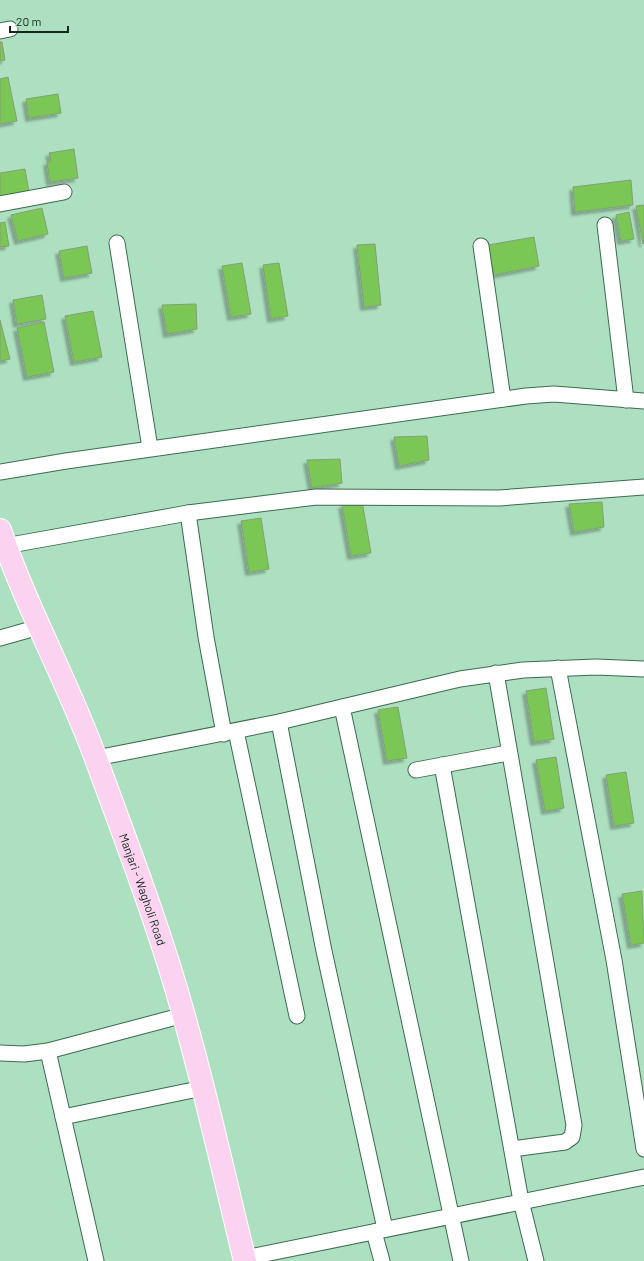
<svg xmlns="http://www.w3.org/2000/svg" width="644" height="1261" viewBox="0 0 644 1261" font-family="Barlow,sans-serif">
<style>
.building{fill:#7ac756;stroke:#82a076;filter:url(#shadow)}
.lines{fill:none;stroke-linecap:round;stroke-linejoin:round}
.street-casing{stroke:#3c6b50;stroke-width:17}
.primary-casing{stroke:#fff;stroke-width:24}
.street{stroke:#fff;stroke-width:15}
.primary{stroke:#fbd3f0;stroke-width:22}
.labels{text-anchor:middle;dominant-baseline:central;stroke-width:3;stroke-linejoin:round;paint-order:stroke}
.street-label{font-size:12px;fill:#14281c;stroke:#ade0c0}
</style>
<defs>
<filter id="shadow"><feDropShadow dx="-3.5" dy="3.5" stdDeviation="1" flood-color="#0004"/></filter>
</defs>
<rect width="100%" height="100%" fill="#ade0c0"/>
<!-- building -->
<g class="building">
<path d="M0,42H2L5,60L0,61Z"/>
<path d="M8,77L17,121L0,124V79Z"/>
<path d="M58,94L61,113L29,118L26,99Z"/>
<path d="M74,149L78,178L50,182L47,162L51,161L49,153Z"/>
<path d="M25,169L29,192L0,197V173Z"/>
<path d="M631,180L633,205L575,212L573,187Z"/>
<path d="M644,205V243L643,244L636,206Z"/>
<path d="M42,208L48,234L18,241L11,215Z"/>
<path d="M629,212L634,239L621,241L616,215Z"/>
<path d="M5,222L9,246L0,247V223Z"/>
<path d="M534,237L539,266L494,275L488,245Z"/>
<path d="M375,244L381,305L364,307L357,245Z"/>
<path d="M87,246L92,273L64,278L59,251Z"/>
<path d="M242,263L251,314L231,317L222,266Z"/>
<path d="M279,263L288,316L271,319L263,265Z"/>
<path d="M42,295L46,319L17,324L13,300Z"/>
<path d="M196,304L197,329L167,334L162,305Z"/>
<path d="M93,311L102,357L74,362L65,316Z"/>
<path d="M0,320L10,359L0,361Z"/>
<path d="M44,322L54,372L27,377L17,328Z"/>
<path d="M427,436L429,460L399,466L394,437Z"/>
<path d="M340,459L342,483L312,488L307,460Z"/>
<path d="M362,501L371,553L351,556L342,505Z"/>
<path d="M602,502L604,527L574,532L569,504Z"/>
<path d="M261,518L269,569L249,572L241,521Z"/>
<path d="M546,688L554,739L534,742L526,691Z"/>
<path d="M398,707L407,758L387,761L378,710Z"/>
<path d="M556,757L564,808L545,811L536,760Z"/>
<path d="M626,772L634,823L614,826L606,775Z"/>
<path d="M642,891L644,943L631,945L622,894Z"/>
</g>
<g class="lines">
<!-- street casing -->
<g class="street-casing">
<g id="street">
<path d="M0,31L10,29"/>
<path d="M0,204L64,192"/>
<path d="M605,225L626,400"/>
<path d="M117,243L150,448"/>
<path d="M481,246L503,399"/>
<path d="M0,472L66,461L526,396L554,394L644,401"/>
<path d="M188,513L206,637L224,734"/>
<path d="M5,546L188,513L316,497L499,498L644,487"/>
<path d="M0,638L39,627"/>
<path d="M558,668L614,960L644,1149"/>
<path d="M496,673L574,1125L572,1137L565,1142L512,1149"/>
<path d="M342,707L461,1261"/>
<path d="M279,722L324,951L385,1229"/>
<path d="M236,731L297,1016"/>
<path d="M96,758L279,722L460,679L523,670L596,667L644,669"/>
<path d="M442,765L521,1201L536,1261"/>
<path d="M416,770L508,753"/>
<path d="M48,1051L96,1261"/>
<path d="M0,1053L24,1054L48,1051L184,1015"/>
<path d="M63,1117L203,1088"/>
<path d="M374,1232L382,1261"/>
<path d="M245,1258L644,1177"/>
</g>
</g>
<!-- primary casing -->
<g class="primary-casing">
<g id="primary">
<path id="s1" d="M0,530C27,609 68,682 96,759C127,844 160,929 184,1016C207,1097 225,1180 245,1261"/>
</g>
</g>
<!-- street -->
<use href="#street" class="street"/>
<!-- primary -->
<use href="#primary" class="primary"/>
</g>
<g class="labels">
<!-- street labels -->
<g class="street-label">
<text stroke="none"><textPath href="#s1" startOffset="387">Manjari - Wagholi Road</textPath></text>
</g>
</g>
<!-- scale -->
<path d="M10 26v6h58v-6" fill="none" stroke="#14281c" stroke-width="2"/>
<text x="16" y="26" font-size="12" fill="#14281c" stroke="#ade0c0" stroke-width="3" paint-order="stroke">20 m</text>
</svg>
